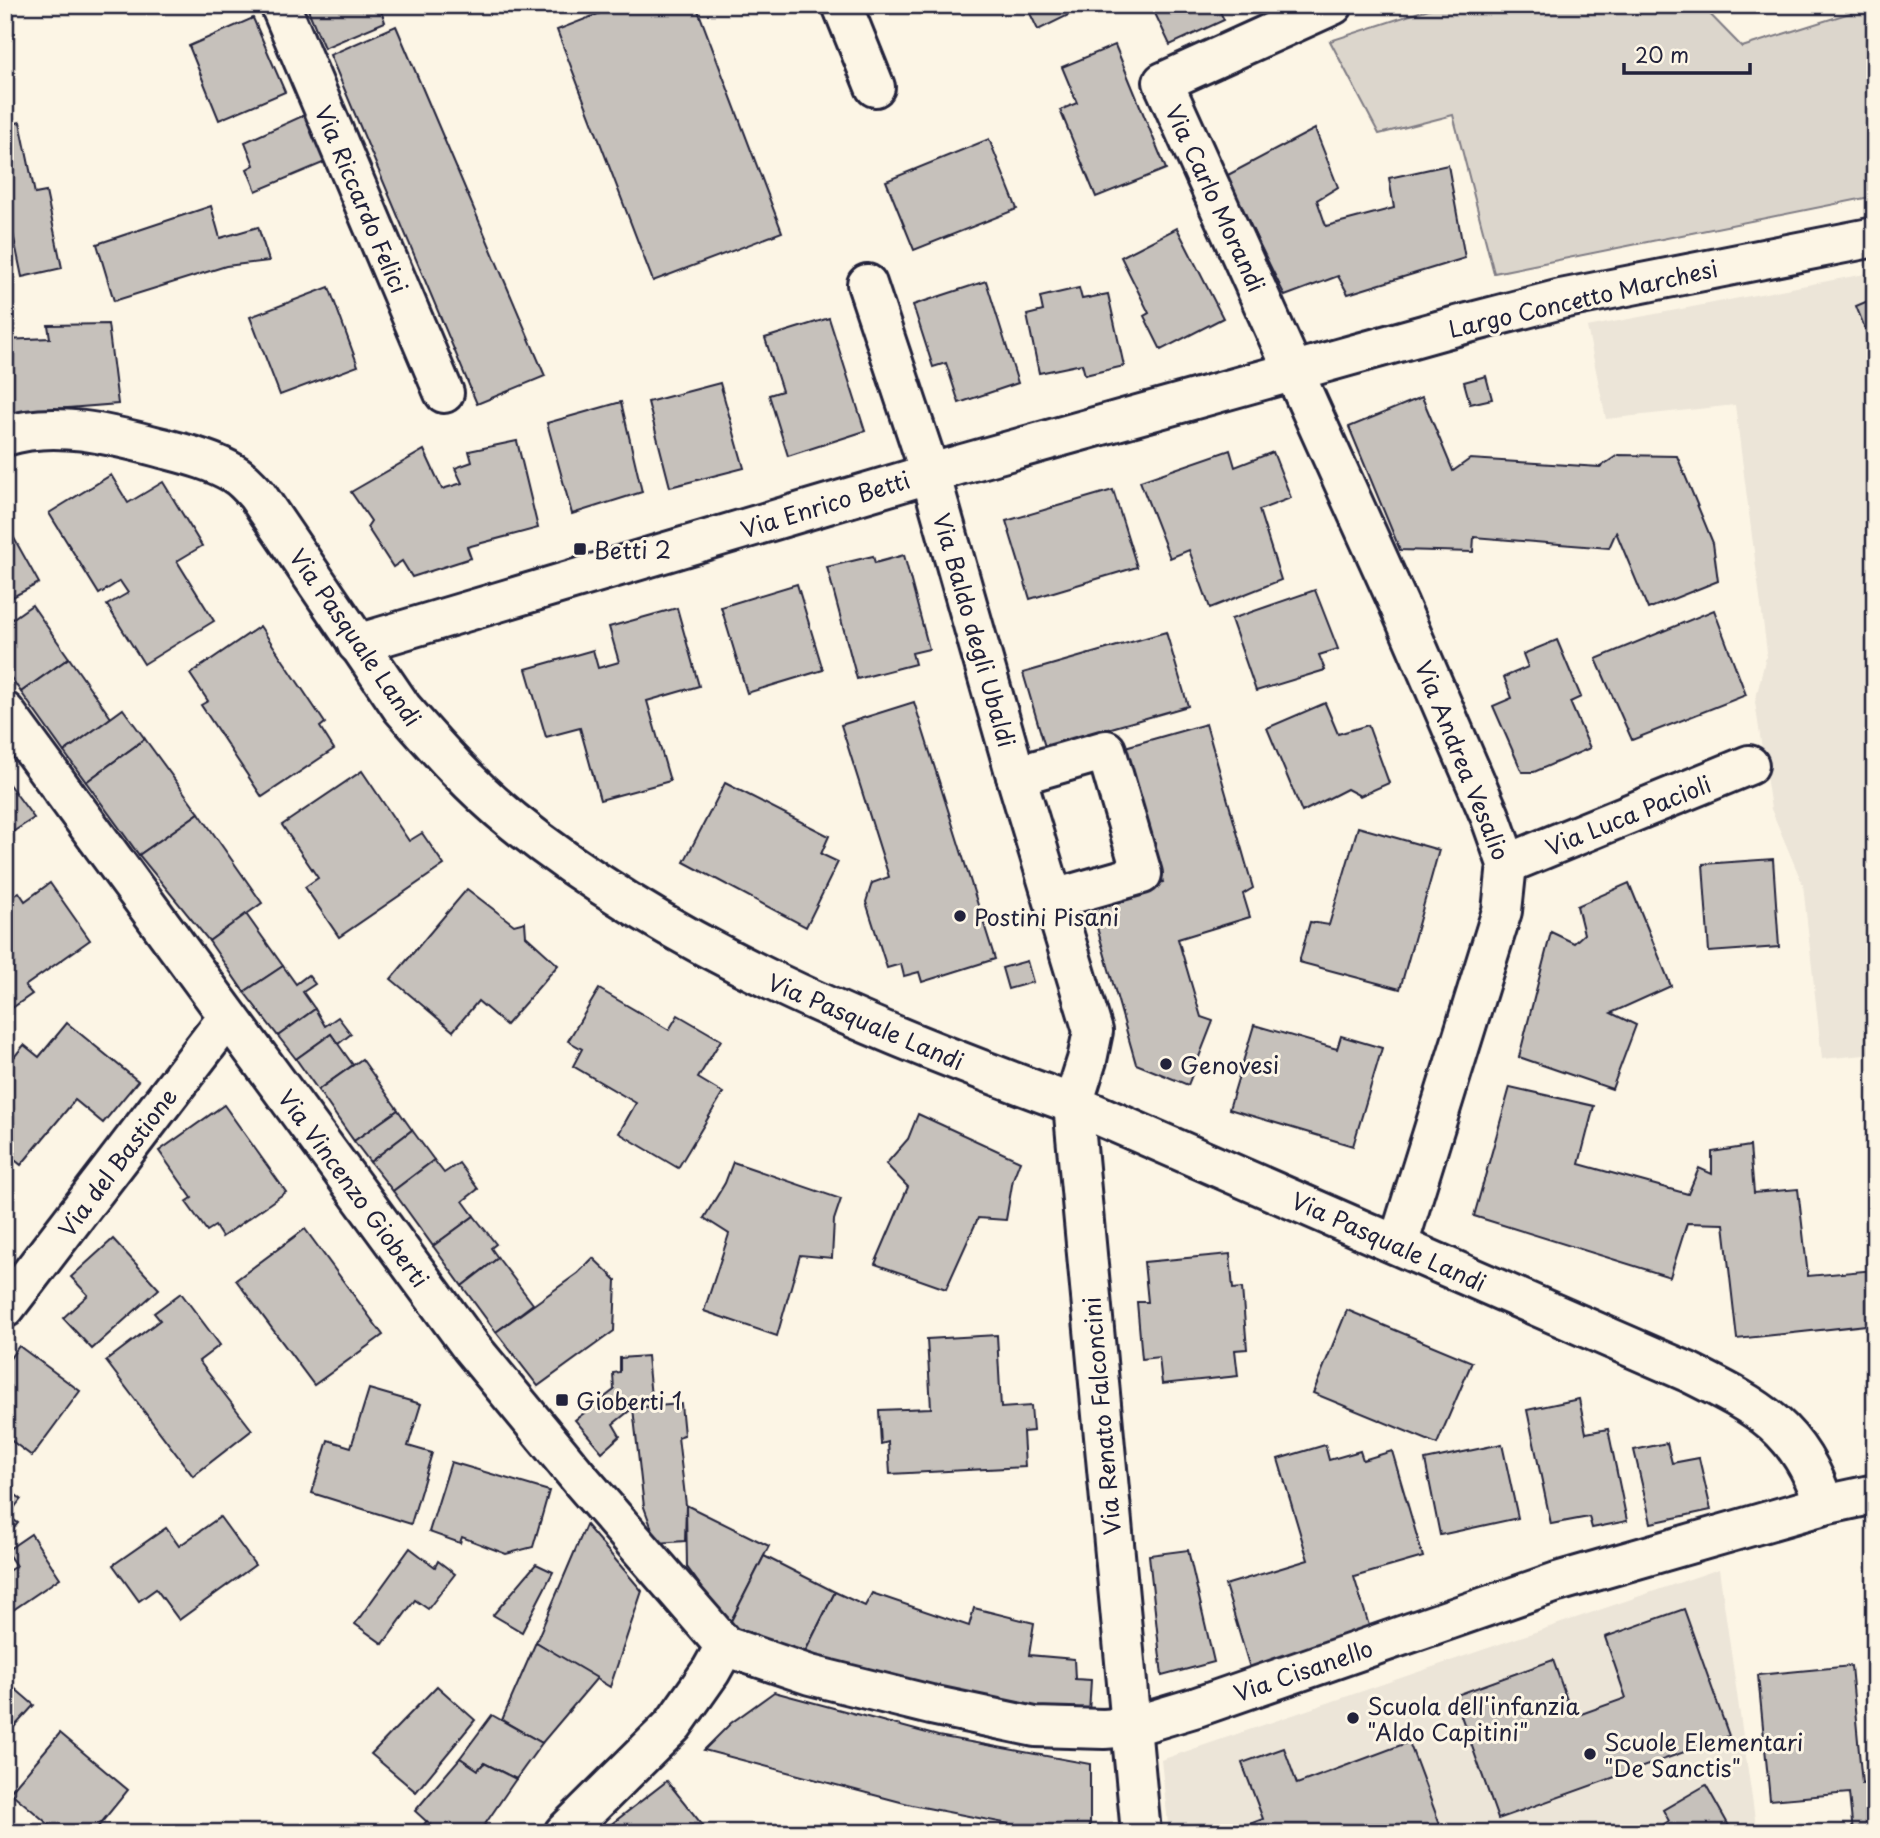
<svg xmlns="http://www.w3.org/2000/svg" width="1880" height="1838" viewBox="0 0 1880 1838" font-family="'Playpen Sans',sans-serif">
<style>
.built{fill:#ece5d8}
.green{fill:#dcd6cc;stroke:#7f7c84;stroke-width:2}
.building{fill:#c6c1bb;stroke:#22223b;stroke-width:2}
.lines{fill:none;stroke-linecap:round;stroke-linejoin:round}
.minor-casing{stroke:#22223b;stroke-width:44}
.minor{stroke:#fcf5e5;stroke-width:38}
.poi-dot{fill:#22223b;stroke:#fcf5e5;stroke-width:2.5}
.labels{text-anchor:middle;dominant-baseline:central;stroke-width:6;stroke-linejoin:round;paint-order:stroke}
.street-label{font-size:23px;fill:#22223b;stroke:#fcf5e5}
.poi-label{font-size:23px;fill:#22223b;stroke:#fcf5e5;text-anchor:start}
</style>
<rect width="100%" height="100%" fill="#fcf5e5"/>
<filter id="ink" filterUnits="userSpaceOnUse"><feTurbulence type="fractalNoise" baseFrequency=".0143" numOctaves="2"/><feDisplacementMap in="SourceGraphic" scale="14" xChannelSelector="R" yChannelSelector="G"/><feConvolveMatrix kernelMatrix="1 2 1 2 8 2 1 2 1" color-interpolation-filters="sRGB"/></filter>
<g filter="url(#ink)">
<!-- built -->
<g class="built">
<path d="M1870,273L1875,285V1054L1822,1059L1803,885L1771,809L1755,702L1767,652L1735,405L1606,419L1587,327Z"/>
<path d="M1719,1569L1757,1833H1169L1161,1760Z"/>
</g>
<!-- green -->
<path class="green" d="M1441,5H1701L1742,47L1875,5V196L1494,273L1453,115L1379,134L1330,41Z"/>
<!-- building -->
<g class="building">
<path d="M306,5H379L385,22L324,48Z"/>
<path d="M621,5H696L782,232L653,281L557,30Z"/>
<path d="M1026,5H1087V6L1038,30Z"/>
<path d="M1151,5H1217L1224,20L1170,45Z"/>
<path d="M253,18L285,92L219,120L189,46Z"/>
<path d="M396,26L545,376L477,404L330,55Z"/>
<path d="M1115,45L1166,169L1096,197L1060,110L1077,103L1062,67Z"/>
<path d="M309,113L330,160L256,191L247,169L254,165L245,142Z"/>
<path d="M20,122L35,194L46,192L62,268L22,277L5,195V126Z"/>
<path d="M1315,129L1338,187L1317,200L1326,226L1394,208L1389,178L1448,165L1465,258L1348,294L1338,276L1285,296L1226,176Z"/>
<path d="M989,139L1017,209L914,250L886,181Z"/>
<path d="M211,206L220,238L258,227L269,261L226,266L114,301L97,244Z"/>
<path d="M1177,228L1223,318L1161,350L1144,316L1149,313L1121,257Z"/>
<path d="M986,281L1018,383L959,403L946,363L933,367L913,305Z"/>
<path d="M329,287L358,366L280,395L250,317Z"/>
<path d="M1079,288L1082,299L1108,294L1124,366L1085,375L1082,364L1039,373L1027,315L1043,311L1040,297Z"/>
<path d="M1875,298V353L1856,306Z"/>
<path d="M829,318L865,431L788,456L769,395L782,391L765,338Z"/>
<path d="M108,324L118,404L5,413V340L50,338L48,325Z"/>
<path d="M1486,376L1492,399L1470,404L1464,382Z"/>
<path d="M720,383L744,468L670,487L648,402Z"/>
<path d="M1422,397L1453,471L1470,459L1600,467L1618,455L1677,456L1713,543L1718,581L1648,609L1616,532L1609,548L1474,537L1473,552L1400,550L1349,427Z"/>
<path d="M621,402L642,492L572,514L547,423Z"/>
<path d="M517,441L538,528L467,547L471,558L412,577L402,561L393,567L367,527L371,521L351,492L424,450L442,489L462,483L455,468L472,462L469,451Z"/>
<path d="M1230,450L1235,467L1273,452L1291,498L1259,510L1281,580L1210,608L1189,550L1170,558L1140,481Z"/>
<path d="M111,475L128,503L163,482L202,546L177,561L214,621L144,664L107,605L128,593L120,581L99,594L49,513Z"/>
<path d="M1113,490L1137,567L1030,599L1006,521Z"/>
<path d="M5,522L39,583L5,601Z"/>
<path d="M904,555L929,649L912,653L915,664L857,679L827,567L873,556L875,563Z"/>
<path d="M797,584L823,670L747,693L721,607Z"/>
<path d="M1315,590L1338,649L1319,655L1325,670L1256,691L1231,619Z"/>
<path d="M32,605L69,658L21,692L5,669V624Z"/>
<path d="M677,608L699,686L647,701L670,781L600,800L580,728L546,737L526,669L593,650L598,668L619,662L609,627Z"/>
<path d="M1714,610L1746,695L1632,740L1596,659Z"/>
<path d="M260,626L325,723L320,727L334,749L262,797L201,705L208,701L190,674Z"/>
<path d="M1166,632L1188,706L1045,747L1023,673Z"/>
<path d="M1557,640L1581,697L1570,702L1590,748L1534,772H1522L1493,706L1512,698L1504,677L1528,667L1523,654Z"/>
<path d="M69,658L111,718L64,752L21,692Z"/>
<path d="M914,702L995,959L922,982L919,972L904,976L901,964L887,968L866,902L872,883L889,877L841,725Z"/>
<path d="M1325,703L1338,734L1368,725L1389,783L1360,796L1347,789L1302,812L1267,728Z"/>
<path d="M123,709L145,739L86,782L64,752Z"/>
<path d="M1206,724L1253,888L1243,894L1250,917L1178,939L1201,1017L1213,1021L1188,1085L1136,1064L1090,903L1163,882L1125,747Z"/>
<path d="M145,739L199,813L139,855L86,782Z"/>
<path d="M362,771L409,841L422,833L444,865L339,937L305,887L318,878L282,825Z"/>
<path d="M5,779L34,818L5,837Z"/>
<path d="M725,783L829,836L821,854L838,862L806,927L684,862Z"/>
<path d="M199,813L262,903L209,941L139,855Z"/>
<path d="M1358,827L1439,850L1400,989L1299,962L1310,922L1329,925Z"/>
<path d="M1773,859L1779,947L1709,952L1703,864Z"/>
<path d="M50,883L90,940L25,986L32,994L5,1013V901L19,892L25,901Z"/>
<path d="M1629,883L1671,986L1611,1013L1636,1025L1612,1089L1519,1057L1551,932L1574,943L1584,934L1577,906Z"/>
<path d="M467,889L514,925L525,922L526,936L558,965L506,1025L478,1001L453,1031L391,979Z"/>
<path d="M246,914L283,966L244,992L209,941Z"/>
<path d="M1027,961L1033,982L1008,989L1002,968Z"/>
<path d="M283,966L296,984L308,975L315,984L303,992L315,1009L278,1036L244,992Z"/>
<path d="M599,989L669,1030L678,1015L721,1040L698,1078L723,1093L678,1168L619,1133L636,1103L573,1066L582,1049L568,1041Z"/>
<path d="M315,1009L325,1026L338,1017L351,1034L338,1044L331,1034L296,1059L278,1036Z"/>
<path d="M67,1023L138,1081L103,1123L75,1100L21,1165L5,1152V1068L24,1045L39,1057Z"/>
<path d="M1254,1025L1337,1049L1341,1036L1382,1048L1353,1146L1229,1109Z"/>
<path d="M331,1034L353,1065L318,1090L296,1059Z"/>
<path d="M362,1059L398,1110L354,1141L318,1090Z"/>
<path d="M1510,1087L1594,1106L1579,1164L1688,1194L1699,1168L1712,1174V1152L1750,1146L1754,1193L1798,1189L1808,1276L1875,1270V1324L1737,1339L1724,1224L1687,1223L1670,1277L1474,1216Z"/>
<path d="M224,1105L286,1192L222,1237L215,1226L207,1231L186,1202L192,1198L159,1151Z"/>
<path d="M398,1110L412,1130L370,1162L354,1141Z"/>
<path d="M918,1114L1020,1161L1013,1179L1006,1220L978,1218L946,1289L875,1264L908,1187L886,1164L908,1139Z"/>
<path d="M412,1130L434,1160L393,1191L370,1162Z"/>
<path d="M434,1160L444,1173L459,1163L478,1189L463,1201L474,1216L433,1246L393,1191Z"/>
<path d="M733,1162L841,1199L834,1220L832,1258L800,1255L777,1336L704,1311L729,1234L704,1218L725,1183Z"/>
<path d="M474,1216L496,1244L491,1248L498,1258L462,1286L433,1246Z"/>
<path d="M305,1229L383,1335L314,1385L236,1280Z"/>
<path d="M113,1239L159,1289L92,1349L63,1318L88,1295L71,1277Z"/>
<path d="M1230,1254L1233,1289L1242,1288L1247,1349L1235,1350L1238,1376L1162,1384L1159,1357L1142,1359L1137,1302H1148L1144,1262Z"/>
<path d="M498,1258L533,1304L496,1332L462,1286Z"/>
<path d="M593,1258L616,1280L614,1331L538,1386L496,1332L578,1273Z"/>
<path d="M181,1293L220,1345L199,1361L252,1430L193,1476L106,1361L160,1320L154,1313Z"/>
<path d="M1347,1310L1472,1362L1437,1444L1313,1393Z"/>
<path d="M997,1335L1001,1408L1031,1406L1033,1431L1023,1432L1025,1467L890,1474L888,1442L881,1444L879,1410L931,1408L927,1339Z"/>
<path d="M19,1346L80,1391L32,1456L5,1436V1365Z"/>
<path d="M647,1356L652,1407L633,1408L613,1424L620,1436L602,1452L575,1420L614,1390L613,1373L620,1372V1358Z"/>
<path d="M1869,1367H1875V1430Z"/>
<path d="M369,1389L421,1404L408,1446L432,1453L411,1524L312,1493L328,1440L351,1447Z"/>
<path d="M1579,1399L1586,1433L1608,1429L1627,1521L1592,1528L1589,1517L1551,1524L1527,1410Z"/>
<path d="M681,1404L684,1435L678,1437L686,1505L685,1541L657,1543L644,1507L633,1408Z"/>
<path d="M1667,1443L1672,1463L1699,1458L1711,1510L1651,1523L1634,1450Z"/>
<path d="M1502,1444L1518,1518L1440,1535L1425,1460Z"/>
<path d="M1325,1445L1329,1460L1360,1451L1363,1460L1392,1451L1423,1557L1354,1577L1371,1632L1250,1668L1225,1585L1308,1560L1278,1459Z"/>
<path d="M451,1462L549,1491L533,1547L506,1554L462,1537L460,1543L429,1532Z"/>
<path d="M5,1487L21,1499L8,1516L18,1523L5,1539Z"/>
<path d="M686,1505L769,1546L729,1625L687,1567Z"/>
<path d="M220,1517L255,1565L179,1620L156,1589L139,1601L113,1565L166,1528L179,1546Z"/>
<path d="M586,1525L642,1591L610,1687L536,1642Z"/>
<path d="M31,1534L60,1578L10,1612L5,1605V1573L16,1566L6,1551Z"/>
<path d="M410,1548L435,1567L438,1561L455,1574L428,1609L415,1600L383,1644L355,1624Z"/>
<path d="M1188,1550L1214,1662L1162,1676L1149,1555Z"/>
<path d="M764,1556L835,1592L801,1660L729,1625Z"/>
<path d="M536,1564L553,1572L522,1632L493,1615Z"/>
<path d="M835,1592L865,1606L872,1593L969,1626L974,1608L1034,1623L1029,1655L1074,1659L1075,1679L1091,1680L1089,1713L983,1706L801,1660Z"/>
<path d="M1684,1609L1729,1736L1498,1819L1454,1696L1553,1660L1573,1717L1626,1698L1605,1637Z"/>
<path d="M536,1642L597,1678L542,1743L502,1720Z"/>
<path d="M1851,1666L1862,1784L1875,1783V1833H1853L1849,1793L1770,1800L1758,1675Z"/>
<path d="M5,1680L34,1705L5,1737Z"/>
<path d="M437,1686L475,1720L416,1792L371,1754Z"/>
<path d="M774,1692L938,1736L1090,1764V1833H1055L912,1805L704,1750L731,1723Z"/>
<path d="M492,1715L542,1743L516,1779L484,1763L478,1770L460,1758Z"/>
<path d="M60,1733L128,1790L93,1833H59L10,1792Z"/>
<path d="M1409,1742L1443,1833H1246L1244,1826L1263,1819L1242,1763L1284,1748L1297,1784Z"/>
<path d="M460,1758L478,1770L484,1763L516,1779L479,1833H439L415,1811Z"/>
<path d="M667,1781L704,1827L696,1833H615L609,1826Z"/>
<path d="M1706,1785L1733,1833H1648L1669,1821L1663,1810Z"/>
<path d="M427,1821L439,1833H416Z"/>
</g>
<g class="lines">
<!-- minor casing -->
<g class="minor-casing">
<g id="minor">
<path d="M280,5L444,393"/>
<path d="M842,5L875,87"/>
<path d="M1333,5L1163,82L1399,605L1490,816L1507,864L1502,911L1398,1245"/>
<path d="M867,284L930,473L1016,776L1093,1031L1087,1060L1073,1104L1141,1833"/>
<path d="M5,436C57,419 116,436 166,449C189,455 213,461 233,473C242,478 250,487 257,495L402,708C436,747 472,788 513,821C674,951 880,1034 1073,1104L1688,1372C1756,1406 1800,1427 1824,1505"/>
<path d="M357,644L959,465L1445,329L1561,299L1875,237"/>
<path d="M5,712L471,1347L580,1479L725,1646L810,1675L931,1705L1035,1727L1104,1729L1130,1727L1197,1707L1557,1582L1824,1505L1875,1494"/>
<path d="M1016,776L1106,750L1142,874L1054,899"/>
<path d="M1507,864L1749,765"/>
<path d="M5,1308L228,1017"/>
<path d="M564,1833L673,1725L711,1671L725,1646"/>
</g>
</g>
<!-- minor -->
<use href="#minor" class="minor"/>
</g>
</g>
<!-- markers -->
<g class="poi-dot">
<rect x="573" y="542" width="14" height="14" rx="3.5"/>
<circle cx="960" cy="916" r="7"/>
<circle cx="1166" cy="1064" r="7"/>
<rect x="555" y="1393" width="14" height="14" rx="3.5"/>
<circle cx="1353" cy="1718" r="7"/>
<circle cx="1590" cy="1754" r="7"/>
</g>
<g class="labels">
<!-- street labels -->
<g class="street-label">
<text transform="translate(1216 198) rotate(65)">Via Carlo Morandi</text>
<text transform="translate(362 199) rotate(67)">Via Riccardo Felici</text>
<text transform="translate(1583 298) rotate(-13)">Largo Concetto Marchesi</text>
<text transform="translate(825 504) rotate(-17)">Via Enrico Betti</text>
<text transform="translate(975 630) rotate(74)">Via Baldo degli Ubaldi</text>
<text transform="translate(356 637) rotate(55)">Via Pasquale Landi</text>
<text transform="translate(1463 760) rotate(68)">Via Andrea Vesalio</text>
<text transform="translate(1628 815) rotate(-22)">Via Luca Pacioli</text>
<text transform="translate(866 1021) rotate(23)">Via Pasquale Landi</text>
<text transform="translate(117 1162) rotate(-53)">Via del Bastione</text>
<text transform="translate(354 1188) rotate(54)">Via Vincenzo Gioberti</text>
<text transform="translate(1389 1241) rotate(24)">Via Pasquale Landi</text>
<text transform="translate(1101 1416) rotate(-95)">Via Renato Falconcini</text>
<text transform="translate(1303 1670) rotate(-19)">Via Cisanello</text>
</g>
<!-- poi labels -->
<g class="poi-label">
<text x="594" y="549">Betti 2</text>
<text x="974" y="916">Postini Pisani</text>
<text x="1180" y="1064">Genovesi</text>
<text x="576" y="1400">Gioberti 1</text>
<text x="1367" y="1705">Scuola dell'infanzia<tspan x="1367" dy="26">"Aldo Capitini"</tspan></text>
<text x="1604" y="1741">Scuole Elementari<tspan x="1604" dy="26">"De Sanctis"</tspan></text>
</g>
</g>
<!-- margin -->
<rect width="1880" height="1838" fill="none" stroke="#fcf5e5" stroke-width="28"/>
<rect x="14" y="14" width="1852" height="1810" fill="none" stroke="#22223b" stroke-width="2.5" filter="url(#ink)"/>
<!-- scale -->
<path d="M1624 63v10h126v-10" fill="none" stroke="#22223b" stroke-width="3.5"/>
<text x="1635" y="63" font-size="21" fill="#22223b" stroke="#fcf5e5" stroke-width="5" paint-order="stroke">20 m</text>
</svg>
